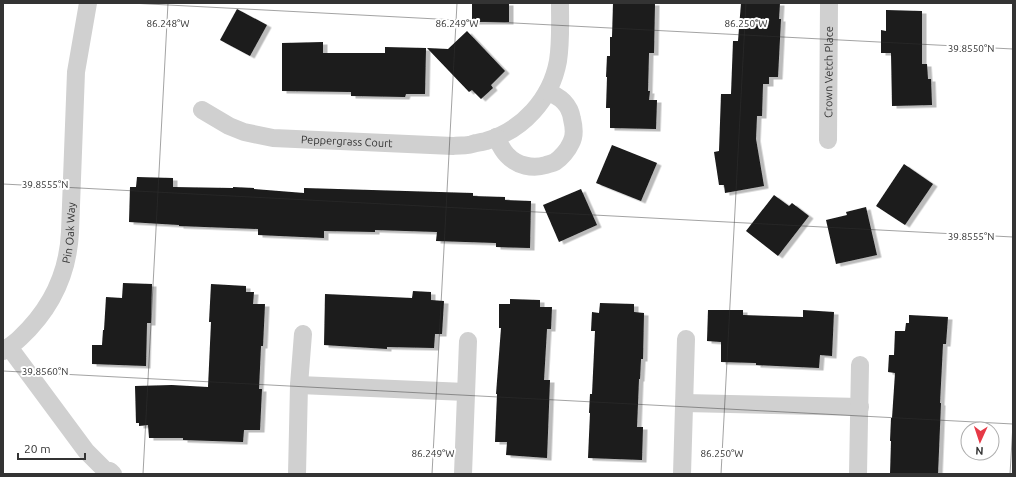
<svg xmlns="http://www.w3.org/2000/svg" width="1016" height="477" viewBox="0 0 1016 477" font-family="Ubuntu,sans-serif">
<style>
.building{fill:#1a1a1a;filter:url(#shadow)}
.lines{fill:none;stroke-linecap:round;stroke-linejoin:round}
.minor{stroke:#d0d0d0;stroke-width:18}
.ticks{fill:none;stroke:#333;stroke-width:1;stroke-opacity:0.45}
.labels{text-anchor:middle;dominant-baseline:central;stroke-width:4;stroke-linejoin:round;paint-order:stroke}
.street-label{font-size:11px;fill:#333;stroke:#fff}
.ticks-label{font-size:10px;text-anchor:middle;fill:#333;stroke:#fff;stroke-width:4;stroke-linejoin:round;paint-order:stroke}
</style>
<defs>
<filter id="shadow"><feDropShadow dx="4.5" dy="2.5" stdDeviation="0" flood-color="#0004"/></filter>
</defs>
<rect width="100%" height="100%" fill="#fff"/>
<!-- building -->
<g class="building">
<rect x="472" y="3" width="37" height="19"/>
<path d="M613,3H655L654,53H649L648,91H650L649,100H657L656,129L610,128V108H606L607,77H606L607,56H610V37H612Z"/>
<path d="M741,3H780L779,19H781L778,77H769V84H763L762,116H757L756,139L764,186L725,193L724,185H719L714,152L719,151L721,94H731L733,41H738Z"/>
<path d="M237,9L267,25L250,56L220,40Z"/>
<path d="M886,10L922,11V64H927L928,79H931L932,105L892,106L891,53H881V30L886,31Z"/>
<path d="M467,31L505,71L491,85L493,88L481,99L472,90L469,92L427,48L448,49Z"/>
<path d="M323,42V53H385V47L426,48L425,94H406L405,97L351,96V92L282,91V43Z"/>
<path d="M612,145L657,163L641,201L596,183Z"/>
<path d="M904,164L933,184L905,225L876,206Z"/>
<path d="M137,177L173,178V187L233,188V187L254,188V189L304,193V188L473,193V196L505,197V200L531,201L530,248L496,247V243L436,241L437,232L375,230V232L324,231V238L258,235V229L179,226V225L129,222L130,187H136Z"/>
<path d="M581,189L597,225L559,242L543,205Z"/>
<path d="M774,195L789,206L792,203L809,216L778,256L746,231Z"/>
<path d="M866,207L877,255L836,264L826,220L847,215L846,212Z"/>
<path d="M123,283L152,284L151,323H147L146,366L92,364V345H102L103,330H104L106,297L122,298Z"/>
<path d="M211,284L246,286V292H254L253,304H265L263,346H261L259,389H262L260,430H244L243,442L183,440V438H149L148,425L139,426V423H136L135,386L172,385L208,387L211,322H209Z"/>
<path d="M413,291L431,292V300L444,301L442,334H435L434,348L387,347V349L324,345L325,294L412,298Z"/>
<path d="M510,299L540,300V307H552L551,329H547L544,380H550L547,458L506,455L507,442H495L497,394H496L501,328H499V304H510Z"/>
<path d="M600,303L634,304V312L644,313L643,359H641L640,379H639L637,427H643L642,460L588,458L590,413H589L590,394H592L595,331H591L592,312L599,313Z"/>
<path d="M708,310H743V315L803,317V310L834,312L832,356L820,355L819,368L756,365V363L721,362V342L707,341Z"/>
<path d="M909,315L948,317L946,344H943L940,403H941L938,474H890L891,441H890L891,418H892L895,373L888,372L889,355H894L895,331H905L906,323H909Z"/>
</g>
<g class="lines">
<!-- minor -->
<g class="minor">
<path id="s1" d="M202,110L229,126L244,132L273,138L453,146C458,145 463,146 468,145C471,145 474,143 477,143C480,142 483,142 486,141C523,130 551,99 558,61C561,42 560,22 560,3"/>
<path d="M496,137C499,143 502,150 507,155C517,166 533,169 546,165C549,164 553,163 555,162C561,158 568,150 571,143C575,136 574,127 572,119C570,105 560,96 547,92"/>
<path id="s2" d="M828,140L829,3"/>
<path d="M9,347L86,451L105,470L110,471L113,474"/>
<path id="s3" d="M3,351C9,347 15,343 20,338C51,309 68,275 70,232L76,72L88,3"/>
<path d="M299,385L466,392"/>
<path d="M684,403L860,407"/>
<path d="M297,474L299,385L303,334"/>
<path d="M463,474L468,341"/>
<path d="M682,474L686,339"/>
<path d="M858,474L860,365"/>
</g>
</g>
<!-- ticks -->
<path class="ticks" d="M130,3L1013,49M3,184L1013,237M3,371L1013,424M143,474L168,3M432,474L457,3M721,474L746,3M1010,474L1013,424"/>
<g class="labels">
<!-- street labels -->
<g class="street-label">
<text stroke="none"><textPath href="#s2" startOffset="68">Crown Vetch Place</textPath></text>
<text stroke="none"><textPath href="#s1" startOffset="151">Peppergrass Court</textPath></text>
<text stroke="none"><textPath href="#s3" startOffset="141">Pin Oak Way</textPath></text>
</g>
</g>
<g class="ticks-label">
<text x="168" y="27">86.248°W</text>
<text x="457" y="27">86.249°W</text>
<text x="746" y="27">86.250°W</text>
<text x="971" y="52">39.8550°N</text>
<text x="45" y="188">39.8555°N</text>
<text x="971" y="240">39.8555°N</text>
<text x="45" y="375">39.8560°N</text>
<text x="433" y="457">86.249°W</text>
<text x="722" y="457">86.250°W</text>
</g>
<!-- border -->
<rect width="1016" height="477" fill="none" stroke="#333333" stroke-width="8"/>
<!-- north arrow -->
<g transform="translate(980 441) rotate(183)"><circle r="19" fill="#ffffff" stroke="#adadad"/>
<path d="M0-3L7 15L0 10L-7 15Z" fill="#e63946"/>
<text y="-6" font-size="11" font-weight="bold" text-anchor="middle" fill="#333333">N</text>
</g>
<!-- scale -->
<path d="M18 453v6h67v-6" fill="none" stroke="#333333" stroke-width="2"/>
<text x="24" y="453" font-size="12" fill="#333333" stroke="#ffffff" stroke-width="3" paint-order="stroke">20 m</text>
</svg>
